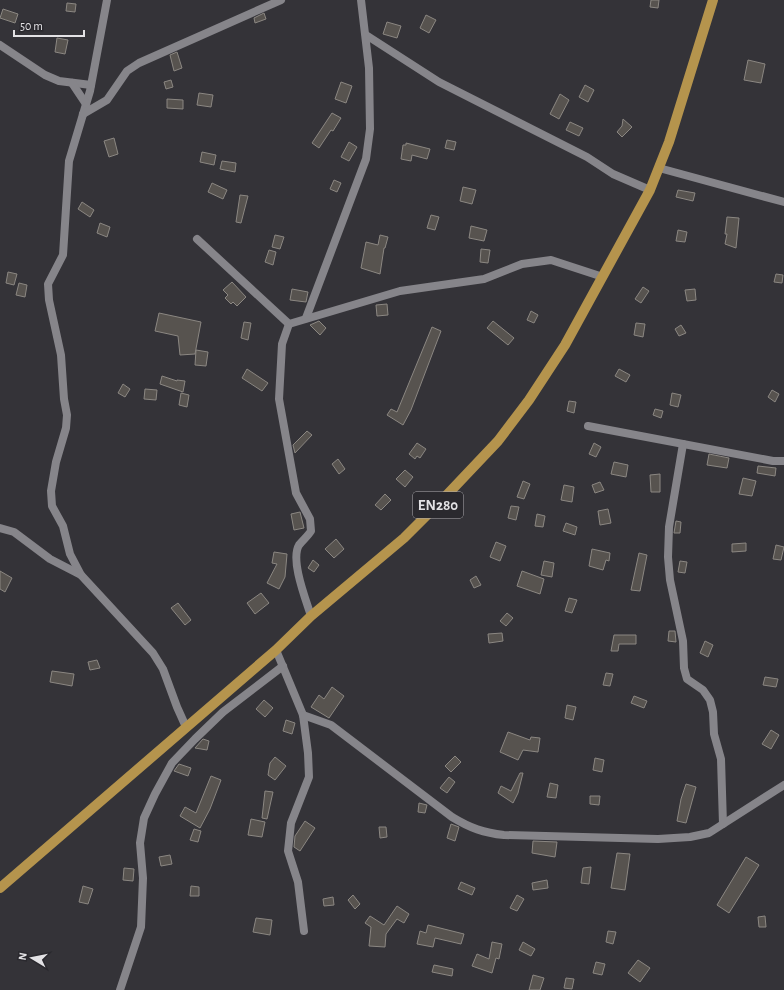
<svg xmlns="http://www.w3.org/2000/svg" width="784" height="990" viewBox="0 0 784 990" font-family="'Alegreya Sans',sans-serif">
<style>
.building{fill:#57534f;stroke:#8b8782}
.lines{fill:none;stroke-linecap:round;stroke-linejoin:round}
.street{stroke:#86858a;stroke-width:8}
.primary{stroke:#b5944d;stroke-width:10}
.labels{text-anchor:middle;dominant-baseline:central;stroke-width:3;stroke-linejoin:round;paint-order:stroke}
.shield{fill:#2a292e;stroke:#acaaae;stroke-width:1}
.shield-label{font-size:15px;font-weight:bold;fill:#e3e2e5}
</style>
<rect width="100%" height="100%" fill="#343338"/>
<!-- building -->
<g class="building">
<path d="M651,0H659L658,8L650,7Z"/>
<path d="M67,3L76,4L75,12L66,11Z"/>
<path d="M3,9L18,14L15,23L0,18Z"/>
<path d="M264,13L266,19L255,23L254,18Z"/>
<path d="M426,15L436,20L429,33L420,28Z"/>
<path d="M387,22L401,26L397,38L383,34Z"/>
<path d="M57,38L68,40L65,54L55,52Z"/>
<path d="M177,52L182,68L174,71L170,55Z"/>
<path d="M748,60L765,64L761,83L744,80Z"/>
<path d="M171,80L173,87L166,89L164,82Z"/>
<path d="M341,82L352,86L346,103L335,99Z"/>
<path d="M585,85L594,90L588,102L579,97Z"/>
<path d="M199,93L213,95L211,107L197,105Z"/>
<path d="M560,94L569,100L559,119L550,114Z"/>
<path d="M167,99L183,100V109L167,108Z"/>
<path d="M332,113L341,118L333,131L331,130L319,148L312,143Z"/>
<path d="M623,119L632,127L622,137L617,132L622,126Z"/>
<path d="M570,122L583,128L579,136L566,130Z"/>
<path d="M114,138L118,154L109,157L104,141Z"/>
<path d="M447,140L456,142L454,150L445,148Z"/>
<path d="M349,142L357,147L349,161L341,157Z"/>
<path d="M406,143L430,149L427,159L412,155L411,161L401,159L403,145H406Z"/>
<path d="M202,152L216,155L214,165L200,162Z"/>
<path d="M222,161L236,163L235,172L220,169Z"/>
<path d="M334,180L341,183L337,192L330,189Z"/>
<path d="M212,183L227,190L223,199L208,192Z"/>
<path d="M463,187L476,190L472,204L460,201Z"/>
<path d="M678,190L695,193L693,201L676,197Z"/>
<path d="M240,195L248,196L241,223L236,222Z"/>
<path d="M82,202L94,210L90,217L78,209Z"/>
<path d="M431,215L439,217L435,230L427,228Z"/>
<path d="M727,217L739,218L736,248L725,244L727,234H725Z"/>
<path d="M100,223L110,227L107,237L97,233Z"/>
<path d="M471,226L487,230L484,241L469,238Z"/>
<path d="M678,230L687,232L685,242L676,241Z"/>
<path d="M275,235L284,237L280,249L272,247Z"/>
<path d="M380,235L388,237L385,248H384L380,274L361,268L366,242L378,245Z"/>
<path d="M481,249L490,250L488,263L480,262Z"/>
<path d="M269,250L276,252L273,265L265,262Z"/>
<path d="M8,272L17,274L14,285L6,283Z"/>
<path d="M776,274L783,275L782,283L774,282Z"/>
<path d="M232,282L246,297L237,306L233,302L231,304L225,298L228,295L223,290Z"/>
<path d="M19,283L27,285L25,297L16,295Z"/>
<path d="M643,287L649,291L641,303L635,299Z"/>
<path d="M292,289L308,292L306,302L290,300Z"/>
<path d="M695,289L696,300L687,301L685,290Z"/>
<path d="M387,304L388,315L377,316L376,305Z"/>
<path d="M531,311L538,315L534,323L527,320Z"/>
<path d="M159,313L201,322L195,354L180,355L178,336L155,331Z"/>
<path d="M319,321L326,328L320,335L310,325Z"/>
<path d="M493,321L514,338L508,345L487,328Z"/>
<path d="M244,322L251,323L248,340L241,338Z"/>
<path d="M636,323L645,324L643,337L634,335Z"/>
<path d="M681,325L686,333L679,336L675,329Z"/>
<path d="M432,327L441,331L411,410L403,425L387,415L391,409L397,412Z"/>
<path d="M196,350L208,352L206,366L195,365Z"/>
<path d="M247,369L268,383L262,391L242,378Z"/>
<path d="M619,369L630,375L626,382L615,376Z"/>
<path d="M162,376L177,381V380L185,381L183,392L160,384Z"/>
<path d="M123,384L130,389L125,397L118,393Z"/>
<path d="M145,389L157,390L156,400L144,399Z"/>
<path d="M772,390L779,394L775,402L768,397Z"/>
<path d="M181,393L189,395L187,407L179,405Z"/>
<path d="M672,393L681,395L678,407L670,405Z"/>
<path d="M569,401L576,402L574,413L567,411Z"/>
<path d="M655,409L663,411L661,418L653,415Z"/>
<path d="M307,431L312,435L295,453L293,445Z"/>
<path d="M417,443L426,449L420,458L417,456L415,459L409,454Z"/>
<path d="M594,443L601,447L596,457L589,454Z"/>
<path d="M709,454L729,458L727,468L707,465Z"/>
<path d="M338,459L345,469L339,474L332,464Z"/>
<path d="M614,462L628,465L626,477L611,474Z"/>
<path d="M758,466L776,468L775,476L757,473Z"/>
<path d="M405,470L413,477L405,487L396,479Z"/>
<path d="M660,474V492H651L650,475Z"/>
<path d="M743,478L756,481L752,496L739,494Z"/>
<path d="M523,481L530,484L524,499L517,497Z"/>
<path d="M600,482L604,490L595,493L592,485Z"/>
<path d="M564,485L574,487L572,502L561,500Z"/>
<path d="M385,494L391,500L381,510L375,505Z"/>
<path d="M511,506L519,507L516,520L508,518Z"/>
<path d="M608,509L611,523L600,525L598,511Z"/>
<path d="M300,512L304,528L294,530L291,514Z"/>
<path d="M537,514L545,516L543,527L535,526Z"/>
<path d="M676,521L681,522L680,533H674Z"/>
<path d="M566,523L577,527L575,535L563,531Z"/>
<path d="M336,539L344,549L334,558L325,549Z"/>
<path d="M496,542L506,546L500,561L490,557Z"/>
<path d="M746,543V551L732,552V544Z"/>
<path d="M776,545L784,547L781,560L773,559Z"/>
<path d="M592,549L610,553L609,561L606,560L603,570L589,566Z"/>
<path d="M274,552L287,554L285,577L279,589L267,583L277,564L272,563Z"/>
<path d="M639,553L647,555L640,591L631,590Z"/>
<path d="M313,560L319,565L314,572L308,568Z"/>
<path d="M544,561L554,563L552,577L541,575Z"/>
<path d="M680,561L687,562L685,573L678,572Z"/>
<path d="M0,571L12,578L5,592L0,589Z"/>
<path d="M522,571L544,579L540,594L517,586Z"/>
<path d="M476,576L481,585L474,588L470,580Z"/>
<path d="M261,593L269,603L255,614L247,603Z"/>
<path d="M569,598L577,600L572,613L565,611Z"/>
<path d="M178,603L191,620L185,625L171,608Z"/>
<path d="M507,613L513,618L506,626L500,621Z"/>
<path d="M669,631H675L676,642L668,641Z"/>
<path d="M502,633L503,641L489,643L488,634Z"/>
<path d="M614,635H636V644H619L618,651H611Z"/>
<path d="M705,641L713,645L708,657L700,653Z"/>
<path d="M97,660L100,668L90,670L88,662Z"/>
<path d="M52,671L74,674L72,686L50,682Z"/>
<path d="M606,673L613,674L610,686L603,685Z"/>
<path d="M765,677L778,679L776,687L763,685Z"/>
<path d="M332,687L344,696L329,718L311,707L319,695L324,699Z"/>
<path d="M634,696L647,701L644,708L631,703Z"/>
<path d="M264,700L273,708L265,717L256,709Z"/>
<path d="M567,705L576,707L573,720L565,718Z"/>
<path d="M286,720L295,723L292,734L283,731Z"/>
<path d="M771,730L779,735L771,749L762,744Z"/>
<path d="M508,732L530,740L531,737L540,738L538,752L523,750L518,760L500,752Z"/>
<path d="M203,739L209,741L207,750L195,748Z"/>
<path d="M455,756L461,762L451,772L445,766Z"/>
<path d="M275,757L286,766L275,780L268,775L270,763Z"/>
<path d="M595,758L604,760L602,772L593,770Z"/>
<path d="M179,764L191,768L188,776L174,771Z"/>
<path d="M520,773H523L518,793L513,803L498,793L501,786L511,791Z"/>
<path d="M211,776L221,780L210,809L200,828L180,816L185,807L196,813Z"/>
<path d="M449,777L455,782L447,793L440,788Z"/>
<path d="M550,783L558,785L556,798L547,797Z"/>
<path d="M686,784L696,787L686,823L677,821L681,799Z"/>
<path d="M265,791L273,792L267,819L262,818Z"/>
<path d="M590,796H600L599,805L590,804Z"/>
<path d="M419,803L427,805L425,813L418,812Z"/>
<path d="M251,819L265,822L262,837L248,835Z"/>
<path d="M305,821L315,828L300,851L294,847L295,836Z"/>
<path d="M451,824L459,827L455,841L447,838Z"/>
<path d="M379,827H386L387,837L380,838Z"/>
<path d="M194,829L201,831L198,842L190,840Z"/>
<path d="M533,841L557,842L555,857L532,853Z"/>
<path d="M617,853L630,854L625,890L611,888Z"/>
<path d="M170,855L172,864L161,866L159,857Z"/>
<path d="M746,857L759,865L729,913L717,905Z"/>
<path d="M591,867L589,884L581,883L583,868Z"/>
<path d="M124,868L134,869L133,881L123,880Z"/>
<path d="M547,880L548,888L533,890L532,883Z"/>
<path d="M461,882L475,888L472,895L458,889Z"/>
<path d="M83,886L93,889L88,904L79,902Z"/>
<path d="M191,886L199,887V896H190Z"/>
<path d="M353,895L360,904L355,909L348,900Z"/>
<path d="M517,895L524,899L517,911L510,908Z"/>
<path d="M333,897L334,905L324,906L323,899Z"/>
<path d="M397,906L409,914L404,923L397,919L386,934L385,947L369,946L371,927L365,923L370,916L384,925Z"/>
<path d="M765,916L766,927H759L758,917Z"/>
<path d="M256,918L272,920L270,935L253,932Z"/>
<path d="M428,925L464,934L461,944L435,938L433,947L417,944L420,931L426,933Z"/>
<path d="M608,931L616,932L613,944L606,942Z"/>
<path d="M492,942L502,944L499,959L496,958L492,973L472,966L477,954L489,959Z"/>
<path d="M523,942L535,949L531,956L519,950Z"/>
<path d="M638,960L650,968L640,982L628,973Z"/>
<path d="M596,962L605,964L602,975L593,973Z"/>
<path d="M434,965L453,969L452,976L432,972Z"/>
<path d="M533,975L544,978L540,990H529Z"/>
<path d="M566,978L574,979L572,989L564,988Z"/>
</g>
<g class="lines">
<!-- street -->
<g class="street">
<path d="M107,0L90,91L69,161L63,255L48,284L49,300L61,355L64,399L67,415L66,428L56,462L51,491L52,506L63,526L70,554L81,575L153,653L163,669L177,707L186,727"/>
<path d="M366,35L439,82L587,157L613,174L650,190"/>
<path d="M0,45L45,75L59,81L91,85"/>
<path d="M72,83L86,104"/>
<path d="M83,114L107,100L127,71L139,63L281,0"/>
<path d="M659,168L784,202"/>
<path d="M197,239L289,324L400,291L484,279L522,264L551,260L603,277"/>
<path d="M306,318L366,159L370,129L369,68L361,0"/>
<path d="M289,324L282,344L279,399L296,493L310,519L311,531C308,536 302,541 299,545C290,560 306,600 311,616"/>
<path d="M588,426L773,461H784"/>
<path d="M683,444L669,527L668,557L670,580L683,641L684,668L687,679L703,690L710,700L713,712L714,734L721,759L723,824"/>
<path d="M0,528L14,532L50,559L81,575"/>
<path d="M276,650L303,715L308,753L309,777L291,823L288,851L298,882L304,931"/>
<path d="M303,715L331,725L452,817C470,828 484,833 504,835L658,839L690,837L709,833L784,785"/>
<path d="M120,990L141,927L143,878L140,843L144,818L155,794L172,763L195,739L223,712L283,666"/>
</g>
<!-- primary -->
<path class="primary" d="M0,888L276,650L311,616L404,538L444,498L498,441L529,400L565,345L650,190L669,142L713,0"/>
</g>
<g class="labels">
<!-- shield labels -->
<rect class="shield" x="413" y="492" width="50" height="26" rx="3"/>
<g class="shield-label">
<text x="438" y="505">EN280</text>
</g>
</g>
<!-- north arrow -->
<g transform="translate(32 958) rotate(280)" stroke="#2a292e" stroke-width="3" paint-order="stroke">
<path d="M0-3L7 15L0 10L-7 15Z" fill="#e3e2e5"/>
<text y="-6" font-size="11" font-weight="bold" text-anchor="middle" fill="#e3e2e5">N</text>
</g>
<!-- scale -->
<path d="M14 30v6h70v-6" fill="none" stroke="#e3e2e5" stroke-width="2"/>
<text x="20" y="30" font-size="12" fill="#e3e2e5" stroke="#2a292e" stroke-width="3" paint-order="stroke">50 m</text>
</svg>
